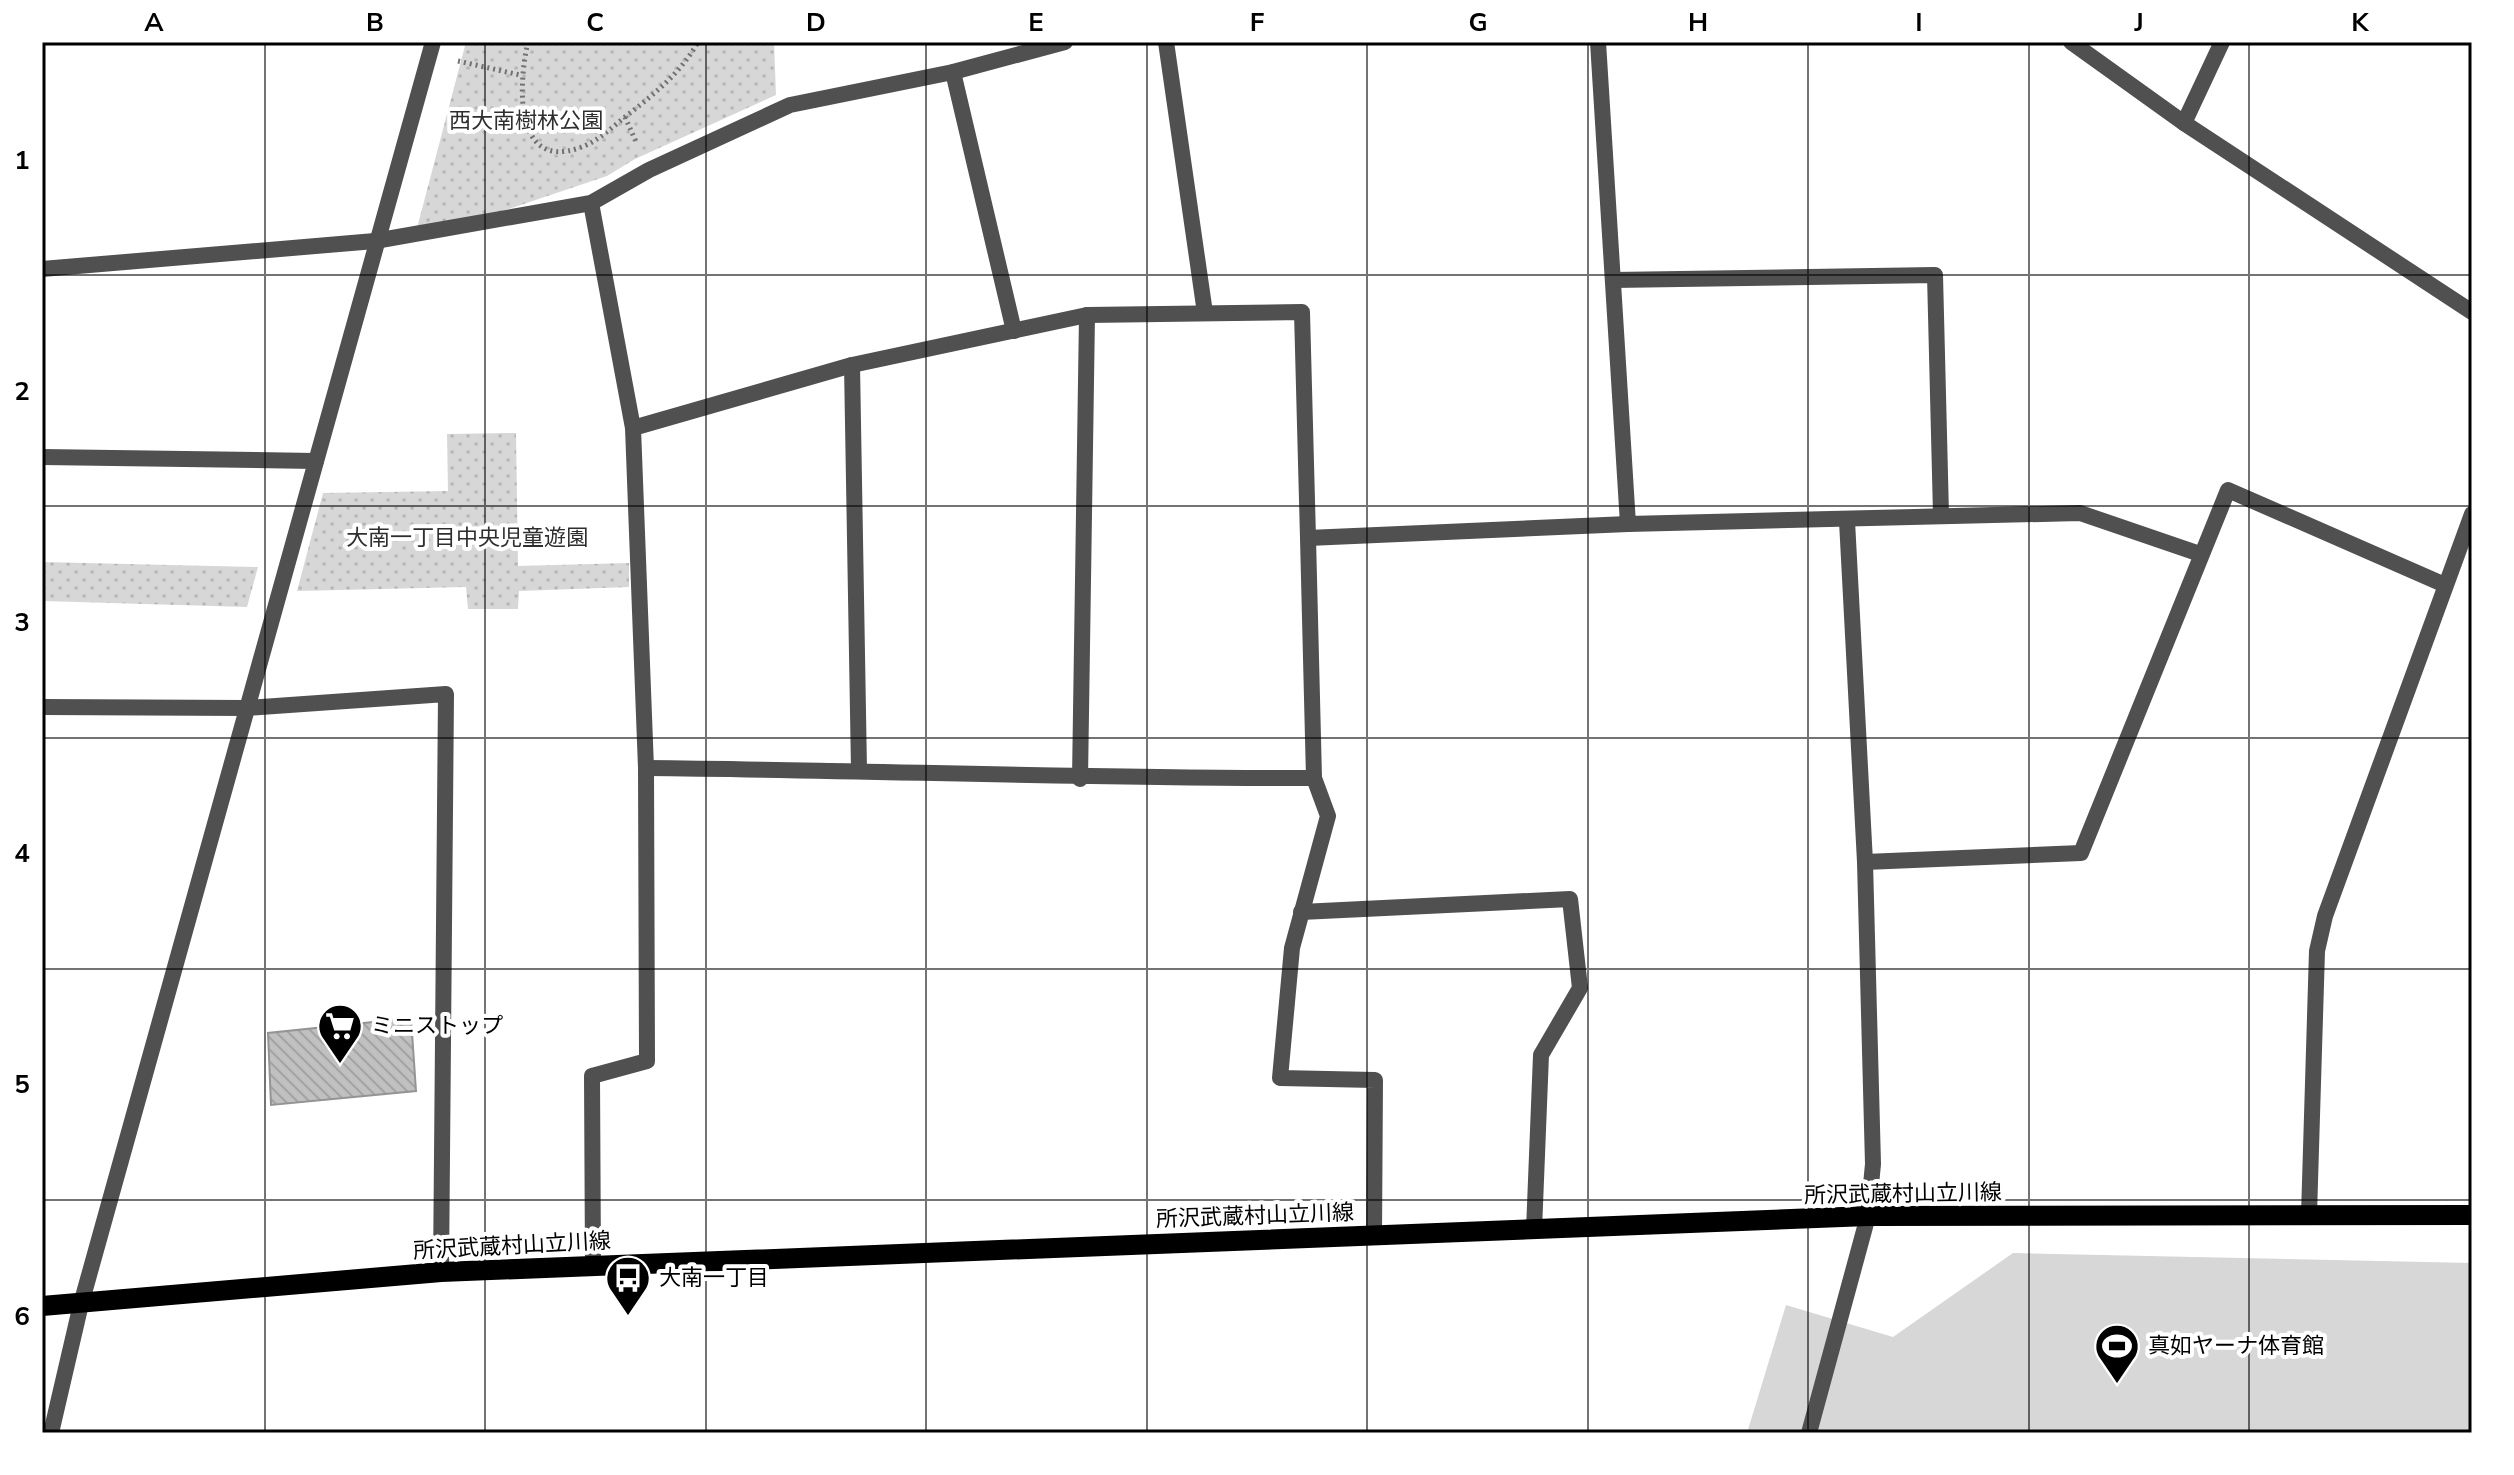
<svg xmlns="http://www.w3.org/2000/svg" width="2514" height="1475" viewBox="0 0 2514 1475" font-family="'Nunito Sans','Noto Sans JP',sans-serif">
<style>
.park{fill:url(#park-dots)}
.garden{fill:#d7d7d7}
.building{fill:url(#building-back-hatch);stroke:#949494;stroke-width:2}
.lines{fill:none;stroke-linecap:round;stroke-linejoin:round}
.path{stroke:#727272;stroke-width:5;stroke-dasharray:2 4;stroke-linecap:butt}
.lane{stroke:#505050;stroke-width:16}
.street{stroke:#505050;stroke-width:16}
.primary{stroke:#000;stroke-width:20}
.grid{fill:none;stroke:#000;stroke-width:2;stroke-opacity:0.55}
.labels{text-anchor:middle;dominant-baseline:central;stroke-width:8;stroke-linejoin:round;paint-order:stroke}
.park-label{font-size:22px;fill:#2e2e2e;stroke:#fff}
.poi-label{font-size:22px;fill:#000;stroke:#fff;text-anchor:start}
.street-label{font-size:22px;fill:#000;stroke:#fff}
.neatline{fill:none;stroke:#000;stroke-width:3}
.grid-label{font-size:26px;text-anchor:middle;font-weight:bold;fill:#000}
</style>
<defs>
<pattern id="park-dots" width="8" height="8" patternUnits="userSpaceOnUse" patternTransform="scale(2)"><rect width="8" height="8" fill="#d7d7d7"/><path d="M2 2h.1M6 6h.1" fill="none" stroke="#b7b7b7" stroke-width="1.8" stroke-linecap="round"/></pattern>
<pattern id="building-back-hatch" width="6" height="6" patternUnits="userSpaceOnUse" patternTransform="scale(2)"><rect width="6" height="6" fill="#c0c0c0"/><path d="M-1 5l2 2M0 0l6 6M5-1l2 2" fill="none" stroke="#a3a3a3"/></pattern>
</defs>
<rect width="100%" height="100%" fill="#fff"/>
<!-- park -->
<g class="park">
<path d="M466,42H774L776,95L635,159L607,176L488,216L417,228Z"/>
<path d="M516,433L518,566L629,563V587L519,591L518,609H468L466,587L297,591L323,493L448,491L447,434Z"/>
<path d="M42,562L258,567L247,607L42,601Z"/>
</g>
<!-- garden -->
<path class="garden" d="M2013,1253L2472,1263V1433H1747L1786,1305L1893,1337Z"/>
<!-- building -->
<path class="building" d="M411,1018L416,1091L271,1105L268,1033Z"/>
<g class="lines">
<!-- path -->
<g class="path">
<path d="M528,42C519,80 512,171 579,148C597,142 610,129 625,117C653,95 680,74 698,42"/>
<path d="M458,61L520,75"/>
<path d="M625,117L637,144"/>
</g>
<!-- lane -->
<g class="lane">
<path d="M1166,42L1205,313"/>
<path d="M953,72L1014,331"/>
<path d="M2184,123L2222,42"/>
<path d="M591,203L633,428"/>
<path d="M42,457L316,461"/>
<path d="M42,707L246,708"/>
<path d="M51,1433L81,1304"/>
<path d="M1809,1433L1868,1216"/>
</g>
<!-- street -->
<g class="street">
<path d="M1598,42L1628,524"/>
<path d="M2071,42L2184,123L2472,312"/>
<path d="M42,269L375,241L591,203L649,170L790,105L953,72L1065,42"/>
<path d="M1613,280L1935,275L1941,514"/>
<path d="M852,365L859,770"/>
<path d="M1847,521L1865,862L1873,1164L1868,1216"/>
<path d="M246,708L446,694L441,1272"/>
<path d="M646,768C869,770 1091,779 1314,778L1308,538"/>
<path d="M1314,778L1328,816L1292,948L1280,1078L1375,1080L1374,1235"/>
<path d="M1080,779L1087,315"/>
<path d="M1865,862L2081,853L2228,490L2445,585"/>
<path d="M1301,912L1570,899L1580,988L1541,1055L1534,1230"/>
<path d="M2309,1215L2317,951L2325,916L2472,514"/>
<path d="M593,1266L592,1076L647,1061L646,768L633,428L852,365L1087,315L1302,312L1308,538L1628,524L2080,513L2200,554"/>
<path d="M81,1304L433,42"/>
</g>
<!-- primary -->
<path class="primary" d="M42,1306L441,1272L1868,1216L2472,1215"/>
</g>
<!-- grid -->
<path class="grid" d="M265,42V1433M485,42V1433M706,42V1433M926,42V1433M1147,42V1433M1367,42V1433M1588,42V1433M1808,42V1433M2029,42V1433M2249,42V1433M42,275H2472M42,506H2472M42,738H2472M42,969H2472M42,1200H2472"/>
<!-- icons -->
<defs>
<g id="supermarket-pin" transform="scale(2.3)"><path d="M0 17L-7.5 6A9.5 9.5 0 1 1 7.5 6Z" fill="#000" stroke="#fff"/><path d="M-6-5.5h2.5l.6 2H6L4.5 2H-2.5L-4.4-4H-6ZM-1.5 3.2a1.3 1.3 0 1 0 .1 0ZM3 3.2a1.3 1.3 0 1 0 .1 0Z" fill="#fff"/></g>
<g id="bus-pin" transform="scale(2.3)"><path d="M0 17L-7.5 6A9.5 9.5 0 1 1 7.5 6Z" fill="#000" stroke="#fff"/><path d="M-5-6H5V4H4V6H2V4H-2V6H-4V4H-5ZM-3.5-4V0h7V-4ZM-3.5 1.2v1.5H-2V1.2ZM2 1.2v1.5H3.5V1.2Z" fill="#fff"/></g>
<g id="stadium-pin" transform="scale(2.3)"><path d="M0 17L-7.5 6A9.5 9.5 0 1 1 7.5 6Z" fill="#000" stroke="#fff"/><path d="M0-5a6.5 5 0 1 0 0 10a6.5 5 0 1 0 0-10ZM-3.5-1.8h7v3.6h-7Z" fill="#fff"/></g>
</defs>
<g fill-rule="evenodd">
<use href="#supermarket-pin" x="340" y="1026"/>
<use href="#bus-pin" x="628" y="1278"/>
<use href="#stadium-pin" x="2117" y="1346"/>
</g>
<g class="labels">
<!-- park labels -->
<g class="park-label">
<text x="526" y="121">西大南樹林公園</text>
<text x="467" y="538">大南一丁目中央児童遊園</text>
</g>
<!-- poi labels -->
<g class="poi-label">
<text x="371" y="1026">ミニストップ</text>
<text x="659" y="1278">大南一丁目</text>
<text x="2148" y="1346">真如ヤーナ体育館</text>
</g>
<!-- street labels -->
<g class="street-label">
<text transform="translate(1903 1194) rotate(-1)">所沢武蔵村山立川線</text>
<text transform="translate(1255 1216) rotate(-2)">所沢武蔵村山立川線</text>
<text transform="translate(512 1246) rotate(-3)">所沢武蔵村山立川線</text>
</g>
</g>
<!-- border -->
<rect width="2514" height="1475" fill="none" stroke="#ffffff" stroke-width="88"/>
<rect x="44" y="44" width="2426" height="1387" class="neatline"/>
<g class="grid-label">
<text x="154" y="31">A</text>
<text x="375" y="31">B</text>
<text x="595" y="31">C</text>
<text x="816" y="31">D</text>
<text x="1036" y="31">E</text>
<text x="1257" y="31">F</text>
<text x="1478" y="31">G</text>
<text x="1698" y="31">H</text>
<text x="1919" y="31">I</text>
<text x="2139" y="31">J</text>
<text x="2360" y="31">K</text>
<text x="22" y="169">1</text>
<text x="22" y="400">2</text>
<text x="22" y="631">3</text>
<text x="22" y="862">4</text>
<text x="22" y="1093">5</text>
<text x="22" y="1325">6</text>
</g>
</svg>
